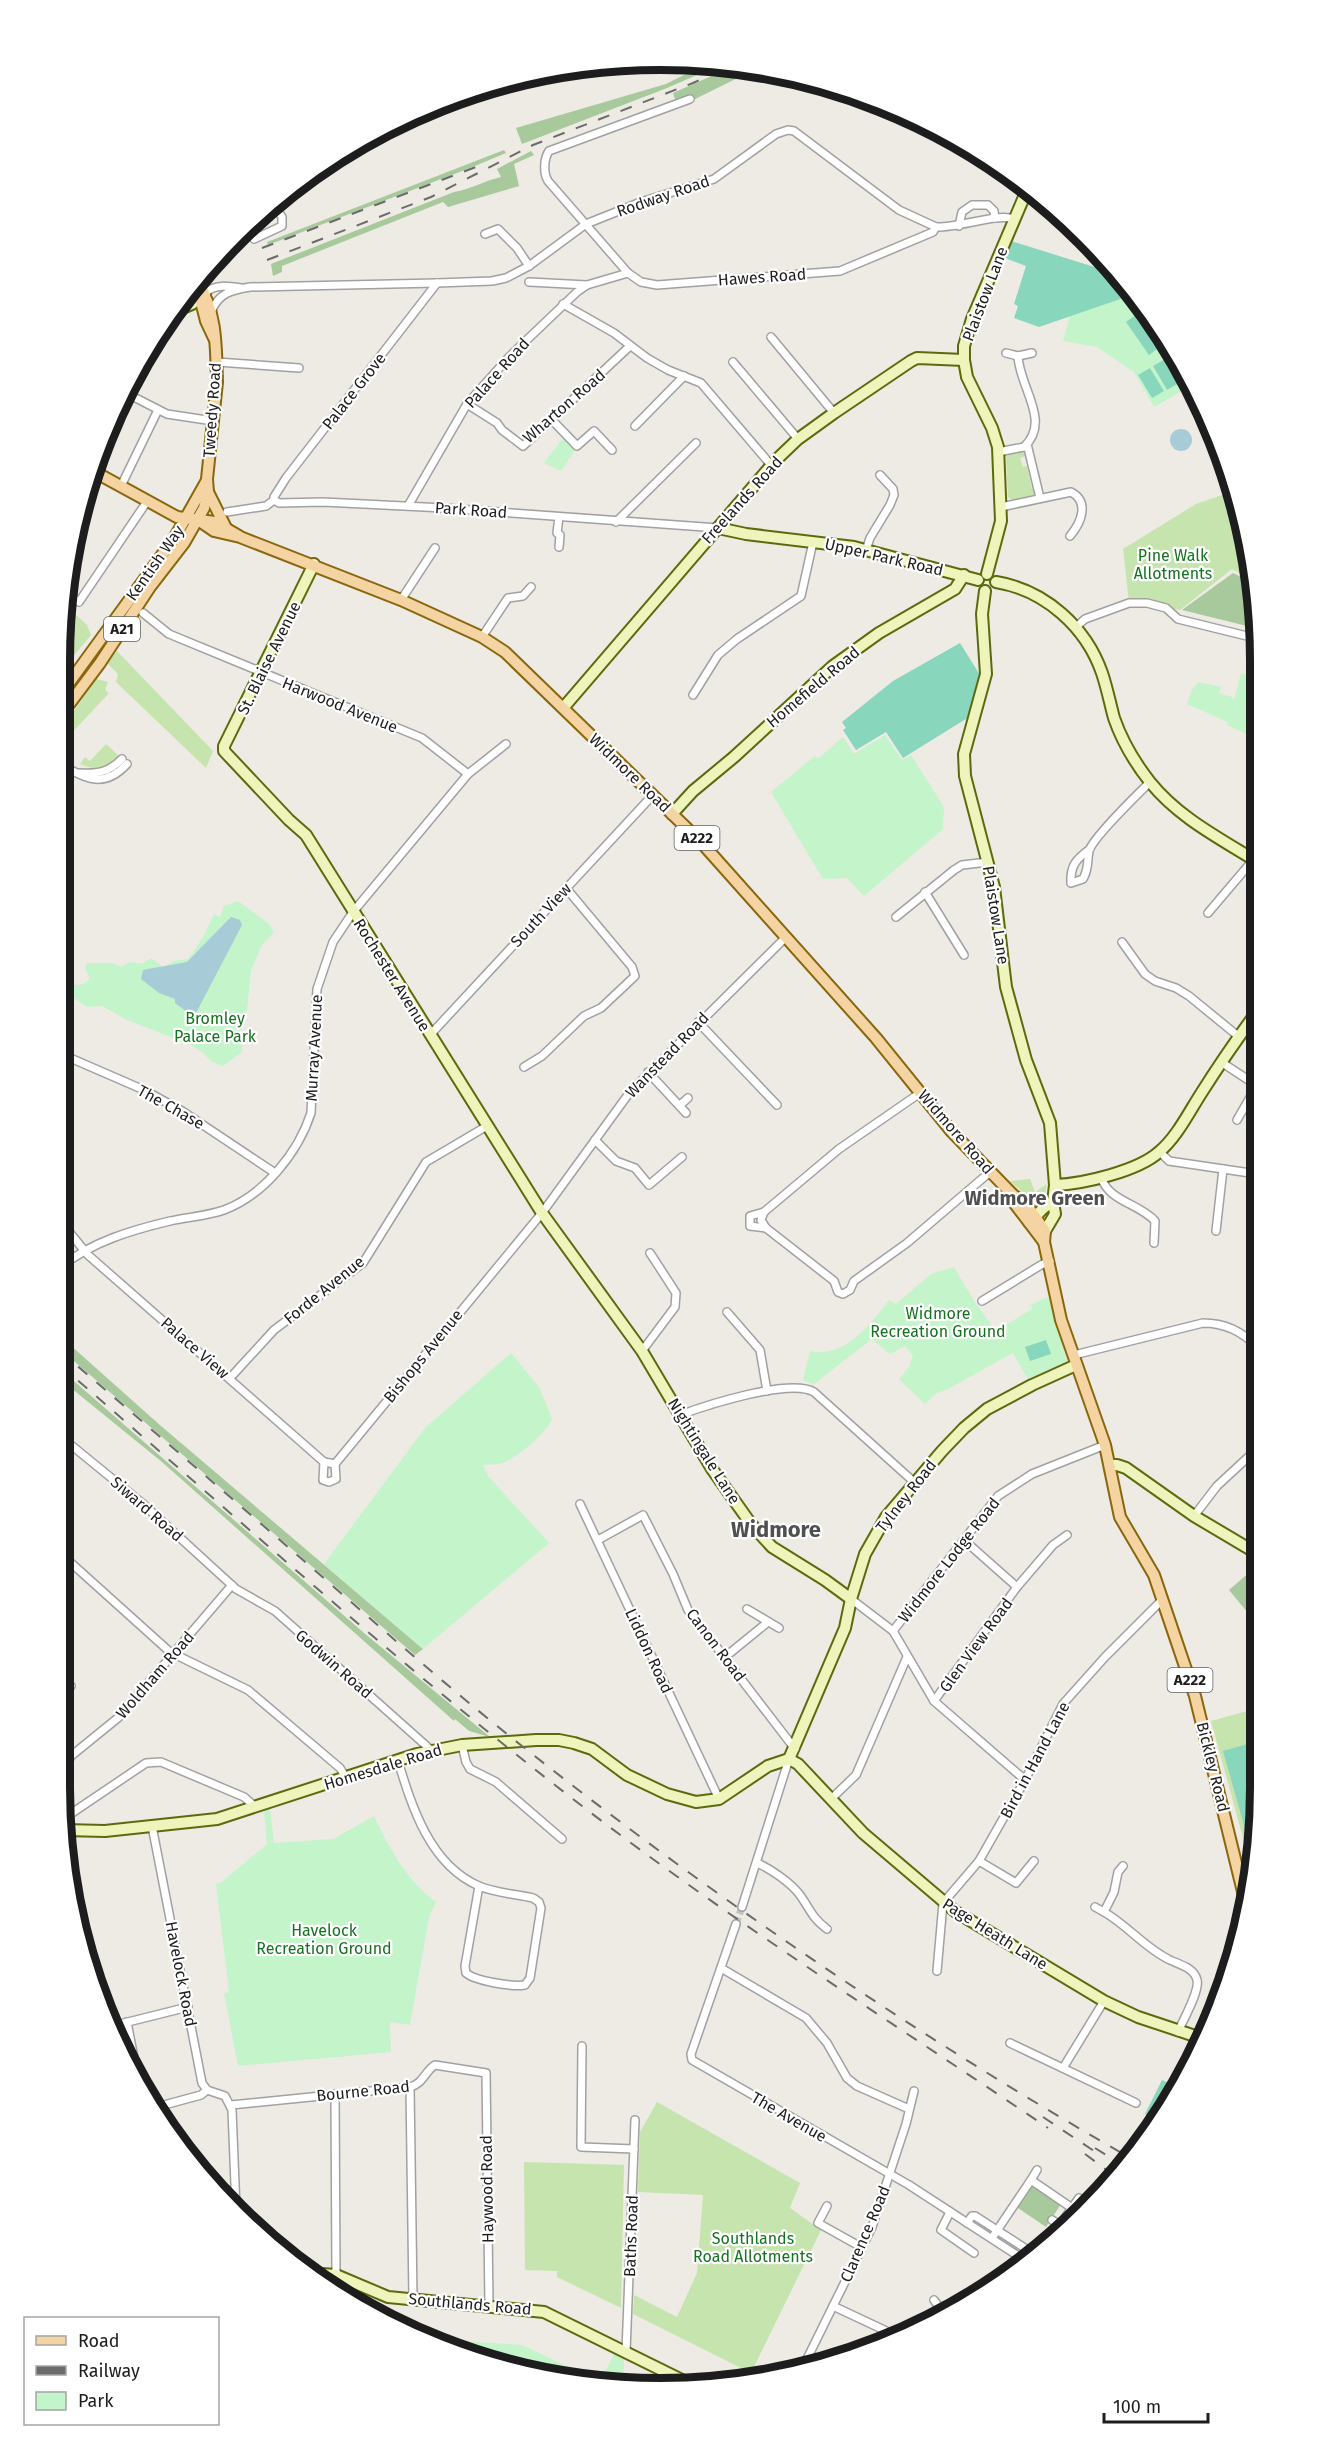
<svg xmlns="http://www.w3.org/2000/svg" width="1320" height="2449" viewBox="0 0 1320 2449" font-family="'Fira Sans',sans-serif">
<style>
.grass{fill:#c6e4ad}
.forest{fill:#a7c99c}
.park{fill:#c4f4ca}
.pitch{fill:#88d6bb}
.water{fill:#a8cbd8}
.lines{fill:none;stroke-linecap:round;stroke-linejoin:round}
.street-tunnel{stroke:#c3c2bc;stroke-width:7;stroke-dasharray:7 3.5;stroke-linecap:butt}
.street-casing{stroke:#a1a1a1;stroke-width:10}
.secondary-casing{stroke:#5c6a0e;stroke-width:14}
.primary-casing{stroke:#8a660c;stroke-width:14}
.street{stroke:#fff;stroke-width:7}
.secondary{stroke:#eef4bb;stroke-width:10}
.primary{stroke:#f4d4a2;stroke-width:10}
.rail{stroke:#6b6b6b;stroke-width:2;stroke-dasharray:12 12;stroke-linecap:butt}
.labels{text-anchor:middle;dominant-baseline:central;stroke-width:4.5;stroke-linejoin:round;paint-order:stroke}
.shield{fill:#fff;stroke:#616161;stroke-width:1.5}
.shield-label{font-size:15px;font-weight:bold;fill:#1d1d1d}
.street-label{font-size:16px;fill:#1d1d1d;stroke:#fff}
.park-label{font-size:16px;fill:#147220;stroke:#fff}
.quarter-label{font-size:20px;font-weight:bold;fill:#505050;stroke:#fff}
.district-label{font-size:22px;font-weight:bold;fill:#505050;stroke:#fff}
.rim{fill:none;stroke:#1d1d1d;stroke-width:8}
</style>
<rect width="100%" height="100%" fill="#edebe4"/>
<!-- grass -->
<g class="grass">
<path d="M1023,451L1026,456L1020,458L1023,467L1027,466L1032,489H1036L1037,495L1013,500L1008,497L1006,453Z"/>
<path d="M1231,492L1255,581L1232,569L1180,610L1129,602L1123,549L1196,504Z"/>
<path d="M64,604L87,625L91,635L61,671V621Z"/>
<path d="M117,651L213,751L206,768L116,682L118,674L107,663Z"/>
<path d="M96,679L108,682L105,690L109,693L66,739L61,734V730Z"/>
<path d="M106,744L119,756C106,768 96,771 80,764L85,757L90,761Z"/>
<path d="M1030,1179L1035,1192L1047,1184L1044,1200L1037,1205L1010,1181Z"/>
<path d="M1258,1708L1259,1828L1255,1850L1245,1845L1211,1721Z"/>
<path d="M657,2102L800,2183L790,2208L821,2230L751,2373L633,2314L634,2295L677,2317L697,2273L703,2195L638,2192L640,2132Z"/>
<path d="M524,2162L624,2165L621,2308L557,2277V2271L525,2270Z"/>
</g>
<!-- forest -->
<g class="forest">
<path d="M708,63L720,65L667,88L522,144L516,128L666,84Z"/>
<path d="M732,67L754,70L695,99L692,95L676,102L673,93Z"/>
<path d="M504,150L506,153L470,168L268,245L267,242Z"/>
<path d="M531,151L534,155L514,164L519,186L448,207L443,202L282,266V272L273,276L271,264L454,192C471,189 484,181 501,177L497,169Z"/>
<path d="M1233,573L1255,584V628L1182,610Z"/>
<path d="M60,1336L161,1426L423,1649L415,1655L60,1349Z"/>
<path d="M60,1369L364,1633L490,1737L469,1731L455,1719L454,1721L162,1462L60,1379Z"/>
<path d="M1258,1569V1625L1229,1590L1252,1570Z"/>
<path d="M1033,2185L1061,2204L1046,2227L1018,2208Z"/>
</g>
<!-- park -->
<g class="park">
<path d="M1134,294L1189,387L1154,407L1134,372L1097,347L1063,341L1070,316Z"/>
<path d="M564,437L575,450L561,471L544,463Z"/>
<path d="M1241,673L1255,677V738L1227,725L1228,722L1187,704L1192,690L1198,682L1221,687L1219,693L1232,697L1234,700Z"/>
<path d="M885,735L902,760L911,755L944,807L943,829L864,896L847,878L823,879L771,792L815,756L818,759L843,737L854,754Z"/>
<path d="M238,901L269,924L274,932L262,945L251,970L247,1010L242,1024V1052L223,1066L212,1062L202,1052L191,1045L125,1019L102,1006L87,1007L61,989V975L64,973H66L69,983C78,986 83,986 90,978L85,968L87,963H113L121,967L130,962L142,964L151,958L162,966L159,975L150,978C157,992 164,986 175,993C183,999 184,1009 193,1009L220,959L239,927L238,923L233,922C226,927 216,934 211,941C209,945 209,951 206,955C198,967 178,978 165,970V966L174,961L188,959C199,945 207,931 214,914L220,917L224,906Z"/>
<path d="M954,1267L974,1301L996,1331L1032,1309L1031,1305L1048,1297L1067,1361L1028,1379L1013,1353L948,1389L935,1394L925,1404L899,1379L909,1367L913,1356L905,1346L890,1354L872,1339L814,1384L803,1380L810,1351C845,1359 871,1324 889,1300L896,1304L931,1274Z"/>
<path d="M511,1353L539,1387L552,1418C549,1431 516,1459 502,1463C497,1465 489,1464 483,1465L488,1476L549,1543L423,1649L324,1564L425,1428Z"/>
<path d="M270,1808L274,1843L333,1839L374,1816C389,1848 407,1881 436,1902L429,1917L410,2025L390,2022L391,2052L238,2066L224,1993L229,1992L216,1884L222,1882L267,1844L264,1810Z"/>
<path d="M420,2338L522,2345L600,2382L614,2354L624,2359L623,2388L505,2369Z"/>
</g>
<!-- pitch -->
<g class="pitch">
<path d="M1011,241L1117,274L1135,294L1039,327L1014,318L1018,306L1014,304L1026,266L1005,258Z"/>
<path d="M1143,310L1164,344L1149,355L1126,322Z"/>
<path d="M1165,359L1179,383L1167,390L1153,366Z"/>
<path d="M1150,368L1164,391L1152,398L1138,375Z"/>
<path d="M960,643L980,675L969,717L903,758L886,732L856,750L843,730L846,728L842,722L893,681Z"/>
<path d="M1046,1340L1051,1354L1030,1361L1025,1347Z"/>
<path d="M1258,1741L1259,1825L1245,1829L1223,1751Z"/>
<path d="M1162,2080L1178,2087L1157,2120L1145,2114Z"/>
</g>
<!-- water -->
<g class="water">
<circle cx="1181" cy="440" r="11"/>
<path d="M231,917L240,920L242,925L196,1013L187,1012L175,1003V999L159,993L141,979L143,970L187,962Z"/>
</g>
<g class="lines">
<!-- street-tunnel -->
<path class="street-tunnel" d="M736,1924L742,1907"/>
<!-- street casing -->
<g class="street-casing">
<g id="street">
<path d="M469,91L493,88L548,73"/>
<path d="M690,99L549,151C544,158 543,173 548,181L628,273L641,282L657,285L840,271L933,232L936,227C958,228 997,213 1014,219"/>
<path d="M890,109L920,127L928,123"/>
<path d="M959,226L962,212L972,205H988L994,211L995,218"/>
<path d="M485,234L498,229L517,248L529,266"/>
<path d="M254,239L282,226V217L272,203"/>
<path d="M529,282L587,285"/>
<path d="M205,293C215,284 228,286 241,288"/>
<path d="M563,304L614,333L647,358L668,370L701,383L771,465"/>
<path d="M212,310C219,293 232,290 250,287L437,283L492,281L506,278L529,266L586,224L641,202L714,179L776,134L788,130L794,131L899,210L936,227"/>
<path d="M771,337L834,413"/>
<path d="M1006,353L1018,356L1032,353"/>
<path d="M217,362L299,368"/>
<path d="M733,362L798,439"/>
<path d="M124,392L167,414L213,421"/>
<path d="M467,404L497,423L502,430L523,446L630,346"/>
<path d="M552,420L577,446L594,431L612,450"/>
<path d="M635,426L684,376"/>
<path d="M1027,444L1040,498"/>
<path d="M998,452L1024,447C1052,421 1019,387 1018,356"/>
<path d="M121,486L158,410"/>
<path d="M274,500L279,503L323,502L444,508L718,528"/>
<path d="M274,500V497L286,478L437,283"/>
<path d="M408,506L467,404L509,357L577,292L587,285L628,273"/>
<path d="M1001,507L1071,492C1090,502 1081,523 1070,536"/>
<path d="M227,512L266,506L274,500"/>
<path d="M559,517L557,533L560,535L559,547"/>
<path d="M616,522L696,443"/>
<path d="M866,550L870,538L890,505L894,495L893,489L880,475"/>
<path d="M66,592L79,602L148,500"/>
<path d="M401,600L435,548"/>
<path d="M143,613L169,634L422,738L468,774"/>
<path d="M1076,627L1085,619L1129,603H1147L1166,608L1178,619L1255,638"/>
<path d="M482,637L508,598L523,596L531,587"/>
<path d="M693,695L718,655L737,639L801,596L813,542"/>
<path d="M61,764C86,780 105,788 127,764"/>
<path d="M80,773C98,774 109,772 122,759"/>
<path d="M1090,849C1076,859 1070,866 1071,883L1083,879C1089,869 1087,861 1089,851C1093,837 1138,794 1150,782"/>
<path d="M925,892L964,955"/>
<path d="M1208,913L1253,860"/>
<path d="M896,917L954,870L962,865L988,862"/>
<path d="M1122,942L1145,974L1155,981L1176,988L1189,996L1238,1036"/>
<path d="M698,1022L777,1105"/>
<path d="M430,1035L652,796"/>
<path d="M61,1054L144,1090L182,1111L275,1173"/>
<path d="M1221,1062L1256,1085"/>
<path d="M524,1067L542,1056L584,1016L601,1008L635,976L632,967L566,888"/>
<path d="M648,1072L686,1113"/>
<path d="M680,1105L688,1098"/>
<path d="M1237,1120L1256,1087"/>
<path d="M595,1140L616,1161L635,1168L649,1185L682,1157"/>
<path d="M1160,1152L1169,1161L1257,1174"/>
<path d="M1101,1177C1109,1202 1139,1203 1155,1221L1154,1243"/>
<path d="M764,1212L761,1220L766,1228L834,1281L838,1292L843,1294L850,1290L854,1281L907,1243L990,1172"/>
<path d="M61,1222L88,1255L324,1462L335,1464"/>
<path d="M766,1228L750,1226V1216L764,1212L839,1149L920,1093"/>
<path d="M1216,1231L1223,1169"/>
<path d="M61,1267C91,1242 132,1230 170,1221C188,1217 207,1216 224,1210C264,1195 298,1153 311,1113L317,989L333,942L353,912L468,774L506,744"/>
<path d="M982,1301L1041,1265L1050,1261"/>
<path d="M727,1312L760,1350L767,1391"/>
<path d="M642,1351L675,1307L676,1293L650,1253"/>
<path d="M1074,1355L1203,1323C1224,1323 1243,1332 1257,1347"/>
<path d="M230,1378L274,1330L363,1263L426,1162L487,1126"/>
<path d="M680,1415C707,1405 790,1378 814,1392L914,1482"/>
<path d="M60,1436L142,1503L236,1589L275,1611L431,1750"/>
<path d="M324,1462L323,1480L329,1482L336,1479L335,1464L542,1213L630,1092L785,938"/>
<path d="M580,1504L719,1799"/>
<path d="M1194,1516L1217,1486L1258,1448"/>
<path d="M598,1540L643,1515L673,1574L688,1610L795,1749"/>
<path d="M60,1553L170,1652L248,1690L340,1768L346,1778"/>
<path d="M1017,1587L1053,1545L1067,1535"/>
<path d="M851,1599L893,1631L934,1701L1025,1780"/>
<path d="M747,1609L779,1628"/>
<path d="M893,1631L998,1496L1032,1474L1105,1445"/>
<path d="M725,1657L768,1622"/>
<path d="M60,1699L71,1686"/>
<path d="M934,1701L1017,1587L964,1540"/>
<path d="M462,1745L466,1762L470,1769L496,1782L562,1839"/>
<path d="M398,1761C412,1807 430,1865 479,1886C495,1893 516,1894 533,1898L539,1902L541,1908L530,1978L525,1985C512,1987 475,1981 466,1973L465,1966L479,1886"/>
<path d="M60,1791L62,1774L71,1756L119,1717L232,1585"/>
<path d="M831,1799L856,1775L907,1657"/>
<path d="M63,1819L146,1763L161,1762L244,1797L252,1804L253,1808"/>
<path d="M152,1826L202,2083L207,2090L225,2096L232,2110L236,2209"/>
<path d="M979,1861L1016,1883L1034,1861"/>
<path d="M757,1863C771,1869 791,1883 800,1895C810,1909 812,1918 827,1929"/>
<path d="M1123,1866L1118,1872L1114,1892L1104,1912C1127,1925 1144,1947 1168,1959C1177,1964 1194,1967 1197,1980C1200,1991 1183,2020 1178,2032"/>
<path d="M742,1907L789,1759"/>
<path d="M1095,1907L1104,1912"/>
<path d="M736,1924L691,2054L692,2060L909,2185L1026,2261"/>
<path d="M721,1968L806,2018L827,2043L847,2078L857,2086L909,2109"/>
<path d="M937,1971L943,1903L979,1861L1025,1780L1063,1704L1105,1657L1162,1600"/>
<path d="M127,2022L140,2089"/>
<path d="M112,2026L188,2007"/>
<path d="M1010,2043L1136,2103"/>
<path d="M582,2046L581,2147L634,2149"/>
<path d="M1063,2068L1104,2001"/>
<path d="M410,2087L413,2299"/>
<path d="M335,2094L336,2275"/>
<path d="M231,2105L410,2087C423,2084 425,2071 435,2065L486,2073L489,2305"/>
<path d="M153,2108L201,2095L207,2090"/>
<path d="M1031,2180L1037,2170"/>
<path d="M827,2206L818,2223L861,2247"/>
<path d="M950,2212L941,2230L974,2253"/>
<path d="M1052,2220L1060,2225L1079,2198"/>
<path d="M967,2223L972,2216H975L1034,2254"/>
<path d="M992,2238L1031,2180L1072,2208"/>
<path d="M338,2294L341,2277"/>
<path d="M934,2300L945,2315"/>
<path d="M833,2306L899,2337"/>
<path d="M626,2352L635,2120"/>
<path d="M801,2371L872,2227L906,2124L914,2091"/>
<path d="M662,2386L668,2373"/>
</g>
</g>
<!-- secondary casing -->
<g class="secondary-casing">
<g id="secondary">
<path d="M173,312L192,304L205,293"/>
<path d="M718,528L746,534L854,547L978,580"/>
<path d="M314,564L224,746V751L289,820L306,835L542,1213L642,1351L712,1469L751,1524L772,1547L825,1580L851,1599"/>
<path d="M987,574L1001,521L998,447L992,428L967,377L964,360V346L972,319L1027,190"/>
<path d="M996,582C1045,590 1086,627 1102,673C1107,688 1110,703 1114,718C1122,741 1135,763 1150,782C1178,817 1219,838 1256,861"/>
<path d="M985,591L982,614L986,674L964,754L965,776L994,887L1006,987L1026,1060L1050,1123L1055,1185L1053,1202L1055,1214L1045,1231"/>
<path d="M564,707L776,460L798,439L834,413L911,361L917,358L964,360"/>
<path d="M672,814L693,791L734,757L833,666L879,633L955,589L964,575"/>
<path d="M1055,1185C1083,1184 1138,1171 1159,1152C1177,1137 1189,1112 1202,1092C1219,1065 1237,1039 1256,1013"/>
<path d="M1029,1222C1038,1216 1042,1206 1053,1202"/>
<path d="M1110,1465H1117L1126,1468L1194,1516L1258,1554"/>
<path d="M789,1759L845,1628L851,1599L865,1554L886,1517L942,1451L964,1428L987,1409L1032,1385L1076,1365"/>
<path d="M789,1759L798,1764L863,1833L956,1912L1104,2001L1138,2017L1204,2039"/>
<path d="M64,1830L105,1831L217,1819L417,1754L462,1745L536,1740H559L574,1743L592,1749L627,1775L667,1794L696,1802L719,1799L768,1766L789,1759"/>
<path d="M307,2273L336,2275L388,2297L544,2312L692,2385"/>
</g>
</g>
<!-- primary casing -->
<g class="primary-casing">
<g id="primary">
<path d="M196,282L206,321L214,338"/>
<path d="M93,471L177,517L215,522L239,536"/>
<path d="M208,492L225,526"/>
<path d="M198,520L214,531L240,537L401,600L482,637L505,652L700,841L876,1038L952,1132L1013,1195L1026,1204L1045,1231L1044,1242L1061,1320L1105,1445L1120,1517L1154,1575L1195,1696L1246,1904"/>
<path d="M61,694L175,537L206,482"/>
<path d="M61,715L100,663L150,587L184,543L204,508L208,492L207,479L217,382C216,346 217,312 197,281"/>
<path d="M1013,1195L1015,1204L1044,1242"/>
</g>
</g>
<!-- street -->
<use href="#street" class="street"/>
<!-- secondary -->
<use href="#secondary" class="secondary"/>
<!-- primary -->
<use href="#primary" class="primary"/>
<!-- rail -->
<g class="rail">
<path d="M262,248L476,167"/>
<path d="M267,260L431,197L533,145L693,83L729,66"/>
<path d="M60,1351C144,1423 228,1495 311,1567C381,1628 450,1689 522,1746C714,1898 920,2038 1132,2159"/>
<path d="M60,1365C239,1519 414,1679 603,1822C747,1931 899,2027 1048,2128"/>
<path d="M1043,2117L1100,2155"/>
<path d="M1095,2148L1125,2167"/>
<path d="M1085,2154L1116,2177"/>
</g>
</g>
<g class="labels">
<!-- shield labels -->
<g class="shield">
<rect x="104" y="617" width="36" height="24" rx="4.5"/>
<rect x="674.5" y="826" width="45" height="24" rx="4.5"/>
<rect x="1167.5" y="1668" width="45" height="24" rx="4.5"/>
</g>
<g class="shield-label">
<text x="122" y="629">A21</text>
<text x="697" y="838">A222</text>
<text x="1190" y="1680">A222</text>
</g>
<!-- street labels -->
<g class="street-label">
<text transform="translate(663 196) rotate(-19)">Rodway Road</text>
<text transform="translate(762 277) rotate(-4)">Hawes Road</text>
<text transform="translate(985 294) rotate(-69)">Plaistow Lane</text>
<text transform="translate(497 373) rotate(-48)">Palace Road</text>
<text transform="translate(354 391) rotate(-52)">Palace Grove</text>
<text transform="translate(564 406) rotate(-41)">Wharton Road</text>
<text transform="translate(212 410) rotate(-86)">Tweedy Road</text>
<text transform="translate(742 500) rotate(-48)">Freelands Road</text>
<text transform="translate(471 510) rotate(4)">Park Road</text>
<text transform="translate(884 557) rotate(13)">Upper Park Road</text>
<text transform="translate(155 563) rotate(-55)">Kentish Way</text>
<text transform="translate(269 658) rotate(-64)">St. Blaise Avenue</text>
<text transform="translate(813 687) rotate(-40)">Homefield Road</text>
<text transform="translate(340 705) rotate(22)">Harwood Avenue</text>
<text transform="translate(630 773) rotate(44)">Widmore Road</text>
<text transform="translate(541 915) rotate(-47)">South View</text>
<text transform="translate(996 915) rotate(81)">Plaistow Lane</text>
<text transform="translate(392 975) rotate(58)">Rochester Avenue</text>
<text transform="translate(314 1048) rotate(-87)">Murray Avenue</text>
<text transform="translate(667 1055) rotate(-46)">Wanstead Road</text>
<text transform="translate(171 1107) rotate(29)">The Chase</text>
<text transform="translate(956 1132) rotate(49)">Widmore Road</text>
<text transform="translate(324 1290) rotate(-39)">Forde Avenue</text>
<text transform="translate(195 1348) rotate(41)">Palace View</text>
<text transform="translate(423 1356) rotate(-51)">Bishops Avenue</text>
<text transform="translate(704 1451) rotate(58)">Nightingale Lane</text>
<text transform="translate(906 1496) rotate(-52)">Tylney Road</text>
<text transform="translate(147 1509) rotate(41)">Siward Road</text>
<text transform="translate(949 1560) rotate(-52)">Widmore Lodge Road</text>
<text transform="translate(716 1645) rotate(53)">Canon Road</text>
<text transform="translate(976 1645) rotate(-54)">Glen View Road</text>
<text transform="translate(649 1651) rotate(65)">Liddon Road</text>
<text transform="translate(334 1664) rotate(41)">Godwin Road</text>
<text transform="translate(155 1675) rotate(-49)">Woldham Road</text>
<text transform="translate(1035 1760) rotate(-62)">Bird in Hand Lane</text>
<text transform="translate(383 1767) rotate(-17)">Homesdale Road</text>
<text transform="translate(1213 1767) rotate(76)">Bickley Road</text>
<text transform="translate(995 1934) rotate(32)">Page Heath Lane</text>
<text transform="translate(181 1974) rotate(79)">Havelock Road</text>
<text transform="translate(363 2091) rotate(-6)">Bourne Road</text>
<text transform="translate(789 2117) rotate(30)">The Avenue</text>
<text transform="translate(487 2189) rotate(-91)">Haywood Road</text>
<text transform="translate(865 2234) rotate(-67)">Clarence Road</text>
<text transform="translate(631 2236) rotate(-88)">Baths Road</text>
<text transform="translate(470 2304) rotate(5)">Southlands Road</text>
</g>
<!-- park labels -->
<g class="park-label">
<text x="1173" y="555">Pine Walk<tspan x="1173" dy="18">Allotments</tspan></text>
<text x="215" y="1018">Bromley<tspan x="215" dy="18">Palace Park</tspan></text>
<text x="938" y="1313">Widmore<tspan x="938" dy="18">Recreation Ground</tspan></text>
<text x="324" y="1930">Havelock<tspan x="324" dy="18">Recreation Ground</tspan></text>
<text x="753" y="2238">Southlands<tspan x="753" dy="18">Road Allotments</tspan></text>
</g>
<!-- quarter labels -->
<g class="quarter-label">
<text x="1035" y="1198">Widmore Green</text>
</g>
<!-- district labels -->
<g class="district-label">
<text x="776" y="1529">Widmore</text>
</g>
</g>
<!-- crop -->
<path d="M0 0H1320V2449H0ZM660 70H660A590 590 0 0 1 1250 660V1788A590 590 0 0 1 660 2378H660A590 590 0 0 1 70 1788V660A590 590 0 0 1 660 70Z" fill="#fff" fill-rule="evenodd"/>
<path class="rim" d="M660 70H660A590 590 0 0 1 1250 660V1788A590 590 0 0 1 660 2378H660A590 590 0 0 1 70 1788V660A590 590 0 0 1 660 70Z"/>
<!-- legend -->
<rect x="24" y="2317" width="195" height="108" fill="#ffffff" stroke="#a5a5a5" stroke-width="1.5"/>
<rect x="36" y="2336" width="30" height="9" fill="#f4d4a2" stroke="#a5a5a5" stroke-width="1.5"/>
<text x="78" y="2347" font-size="18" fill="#1d1d1d">Road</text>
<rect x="36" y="2366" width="30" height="9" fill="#6b6b6b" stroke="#a5a5a5" stroke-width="1.5"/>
<text x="78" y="2377" font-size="18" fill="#1d1d1d">Railway</text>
<rect x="36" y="2392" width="30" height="18" fill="#c4f4ca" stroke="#a5a5a5" stroke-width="1.5"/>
<text x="78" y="2407" font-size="18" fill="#1d1d1d">Park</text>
<!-- scale -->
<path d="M1104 2413v9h104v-9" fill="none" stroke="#1d1d1d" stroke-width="3"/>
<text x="1113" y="2413" font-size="18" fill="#1d1d1d" stroke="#ffffff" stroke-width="4.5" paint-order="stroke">100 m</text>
</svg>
